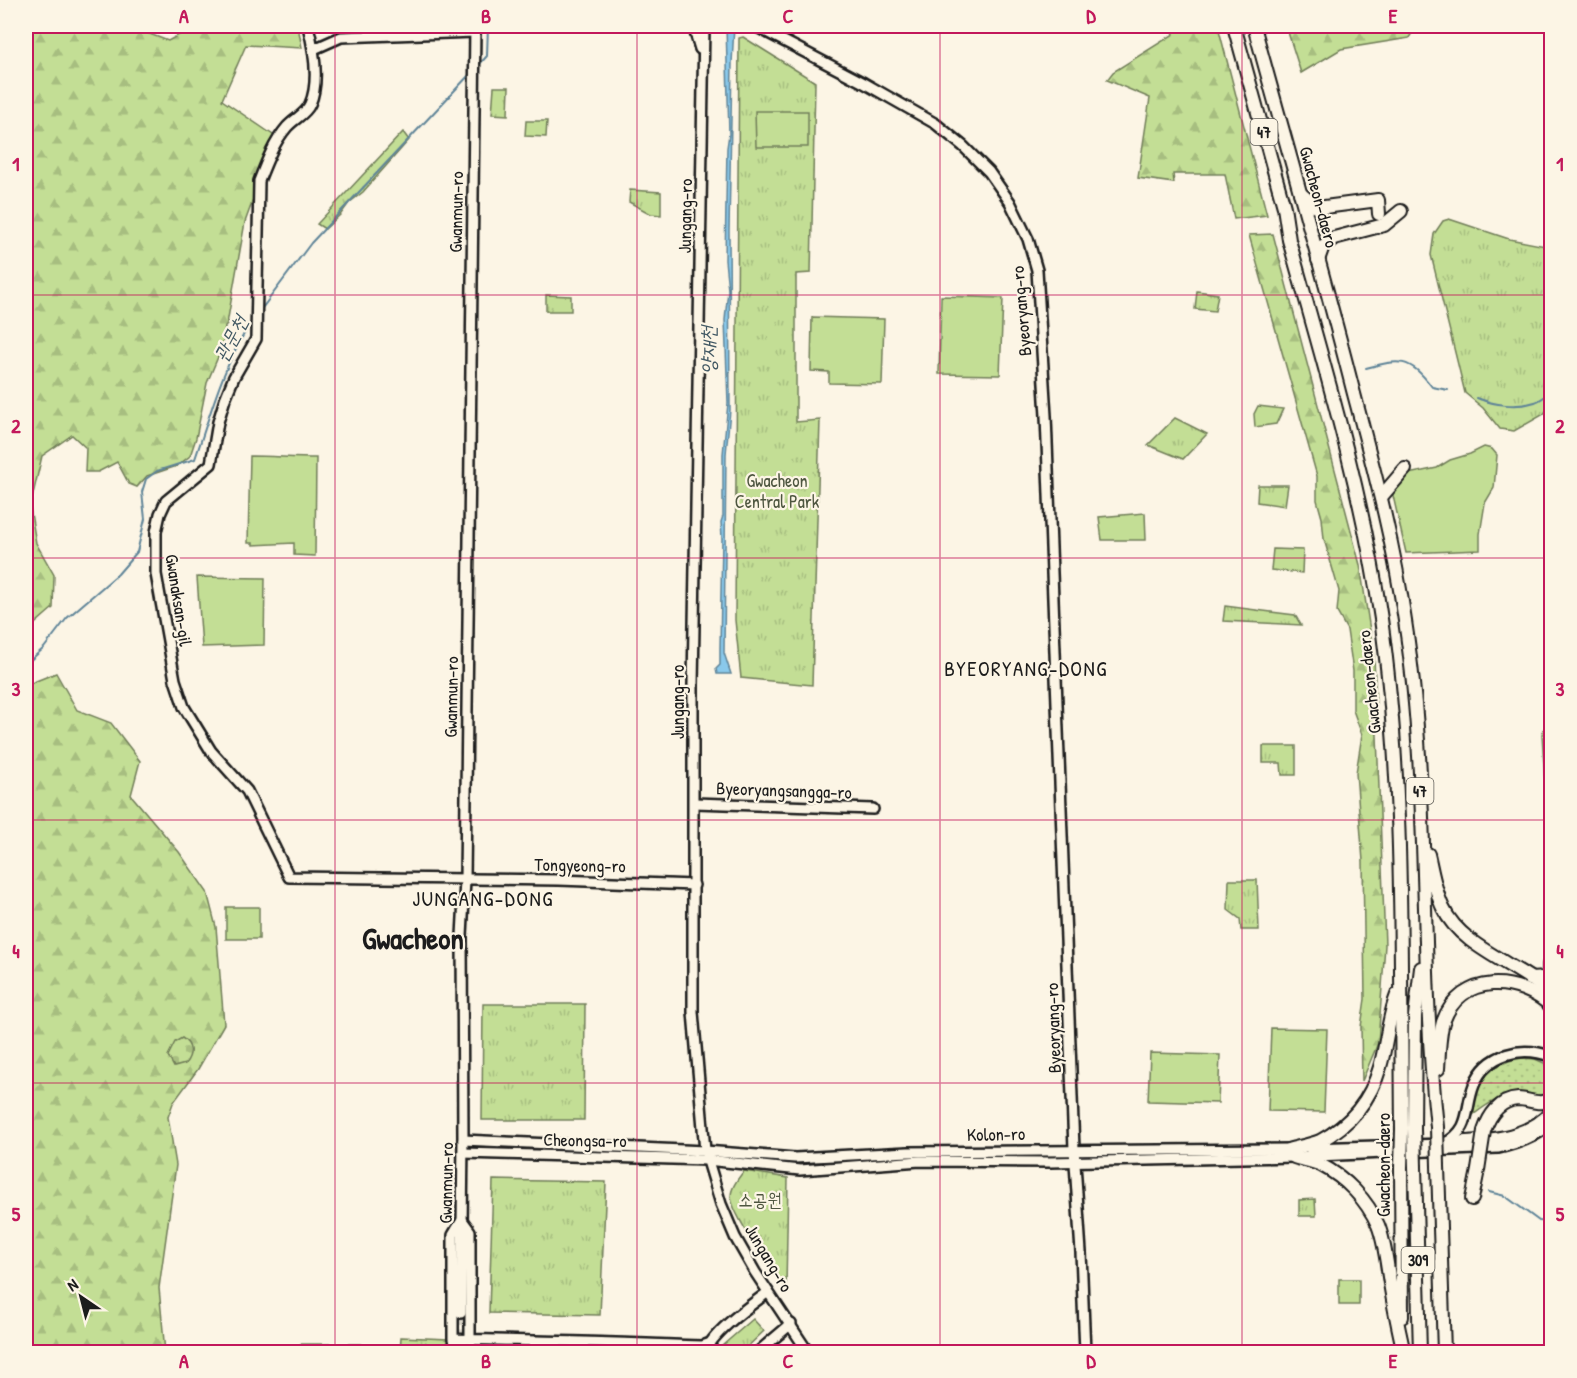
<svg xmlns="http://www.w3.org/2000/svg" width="1577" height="1378" viewBox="0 0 1577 1378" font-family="'Patrick Hand','Poor Story',sans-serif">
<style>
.grass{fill:url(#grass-dots);stroke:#707d58;stroke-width:1.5}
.forest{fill:url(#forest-firs);stroke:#707d58;stroke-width:1.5}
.cemetery{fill:url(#cemetery-stones);stroke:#707d58;stroke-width:1.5}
.park{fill:url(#park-tufts);stroke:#707d58;stroke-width:1.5}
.garden{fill:#c3de95;stroke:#707d58;stroke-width:1.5}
.water{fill:#8ac9eb;stroke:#5e8498;stroke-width:1.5}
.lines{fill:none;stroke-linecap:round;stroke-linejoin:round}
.stream{stroke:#5e8498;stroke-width:2}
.tertiary-tunnel{stroke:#dad4c7;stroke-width:9;stroke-dasharray:9 4.5;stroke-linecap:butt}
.tertiary-casing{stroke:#1c1c1c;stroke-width:14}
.trunk-casing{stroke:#1c1c1c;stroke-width:16}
.tertiary{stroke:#fcf5e5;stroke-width:9}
.trunk{stroke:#fcf5e5;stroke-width:12}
.trunk-bridge-casing{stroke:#1c1c1c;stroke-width:16;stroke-linecap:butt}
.trunk-bridge{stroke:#fcf5e5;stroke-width:12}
.grid{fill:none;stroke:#c2185b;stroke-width:1.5;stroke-opacity:0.55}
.labels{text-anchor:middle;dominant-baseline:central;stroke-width:4.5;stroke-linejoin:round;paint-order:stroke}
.shield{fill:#fcf5e5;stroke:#5f5d58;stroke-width:1.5}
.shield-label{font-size:16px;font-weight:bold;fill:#1c1c1c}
.street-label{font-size:18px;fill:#1c1c1c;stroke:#fcf5e5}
.park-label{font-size:18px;fill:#4e5640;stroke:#fcf5e5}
.water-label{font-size:20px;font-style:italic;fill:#425964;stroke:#fcf5e5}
.quarter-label{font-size:21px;letter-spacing:1.5px;fill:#1c1c1c;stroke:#fcf5e5}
.town-label{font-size:30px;font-weight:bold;fill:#1c1c1c;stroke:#fcf5e5}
.neatline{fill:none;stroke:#c2185b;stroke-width:2}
.grid-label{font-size:20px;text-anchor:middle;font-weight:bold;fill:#c2185b}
</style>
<defs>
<pattern id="grass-dots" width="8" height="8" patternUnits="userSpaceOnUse" patternTransform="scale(1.5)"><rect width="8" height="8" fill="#c3de95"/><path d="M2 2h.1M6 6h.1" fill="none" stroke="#a7be80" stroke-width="1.8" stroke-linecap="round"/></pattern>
<pattern id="forest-firs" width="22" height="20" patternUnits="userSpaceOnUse" patternTransform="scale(1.5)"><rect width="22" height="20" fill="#c3de95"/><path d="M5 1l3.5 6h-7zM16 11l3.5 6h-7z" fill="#a7be80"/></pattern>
<pattern id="cemetery-stones" width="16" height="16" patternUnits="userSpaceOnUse" patternTransform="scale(1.5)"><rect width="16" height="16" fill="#c3de95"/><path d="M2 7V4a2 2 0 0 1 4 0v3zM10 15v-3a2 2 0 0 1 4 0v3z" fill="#a7be80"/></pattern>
<pattern id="park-tufts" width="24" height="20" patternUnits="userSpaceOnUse" patternTransform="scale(1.5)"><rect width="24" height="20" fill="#c3de95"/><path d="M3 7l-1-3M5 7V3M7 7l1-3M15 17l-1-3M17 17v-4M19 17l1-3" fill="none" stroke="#a7be80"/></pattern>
</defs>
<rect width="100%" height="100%" fill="#fcf5e5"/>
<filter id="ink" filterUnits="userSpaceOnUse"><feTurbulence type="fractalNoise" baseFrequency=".0167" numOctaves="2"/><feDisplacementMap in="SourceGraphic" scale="12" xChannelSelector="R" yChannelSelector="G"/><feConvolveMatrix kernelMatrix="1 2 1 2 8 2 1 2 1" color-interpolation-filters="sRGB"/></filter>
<g filter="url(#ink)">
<!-- grass -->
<path class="grass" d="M1523,1058L1535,1059L1551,1066V1092C1539,1101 1523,1095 1508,1097C1495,1098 1484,1107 1473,1115C1474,1108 1473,1101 1475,1095C1481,1073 1502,1060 1523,1058Z"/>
<!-- forest -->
<g class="forest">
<path d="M26,26H148L147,33L168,41L195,26H298L302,48L246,45L222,100L276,137L245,222L227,324L225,326L223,345L207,383L196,438L190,456L177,466L147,476L137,487L129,484L117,462L98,472H85L86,448L72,435L42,456L30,507L36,543L54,575L53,608L30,628L26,629Z"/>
<path d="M1171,26H1218L1267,215L1234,219L1225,174H1173L1174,183L1138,178L1150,98L1107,80L1113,72L1174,34Z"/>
<path d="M1286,26H1416L1409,38L1341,49L1301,73Z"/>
<path d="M1273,234L1360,565L1374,657L1385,945L1378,1043L1362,1081L1361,1027L1365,999L1363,861L1356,773L1362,735L1353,710V671L1347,630L1337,612L1339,591L1324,539L1322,518L1317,500V476L1249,235Z"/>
<path d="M56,673L77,710L111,723L140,761L131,795L179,852L207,892L216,927L224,1024L198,1069L173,1103L168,1117L176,1165L159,1288L165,1352H26V685Z"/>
<path d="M1551,712V790L1545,784L1542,734Z"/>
</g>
<!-- cemetery -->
<path class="cemetery" d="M182,1038C193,1045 192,1055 185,1064L174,1067L168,1056L175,1042Z"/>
<!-- park -->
<g class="park">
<path d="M743,37L815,82L811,273L796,274V422L820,420L812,685L741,678L735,620L739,38Z"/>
<path d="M494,87H509L508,115L492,114Z"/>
<path d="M403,132L409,140L363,192L349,203L341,214L325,229L317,224Z"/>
<path d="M630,190L661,192V215L651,214L629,202Z"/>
<path d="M1449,219L1509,239L1551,247V403L1544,414L1514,431L1500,429L1483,408L1465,393L1431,255L1434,234L1443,221Z"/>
<path d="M1197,291L1218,294L1215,311L1195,309Z"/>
<path d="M546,295L571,296V311H546Z"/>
<path d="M1258,406L1283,409L1276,424L1255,427L1254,414Z"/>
<path d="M1175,418L1207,434L1183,459L1148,445Z"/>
<path d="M1258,485H1288L1285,506L1257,502Z"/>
<path d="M1225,606L1295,615L1301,625L1223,621Z"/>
<path d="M1263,746H1296V775H1282L1281,763H1263Z"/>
<path d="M1229,880H1257L1259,930H1241L1240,919L1228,910Z"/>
<path d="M483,1004H585L584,1120H482Z"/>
<path d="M744,1171L788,1178L786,1288C774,1273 731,1214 731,1196C731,1187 739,1177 744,1171Z"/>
<path d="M493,1180L606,1182L600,1315L489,1313Z"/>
<path d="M1315,1199L1316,1216H1299V1200Z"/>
<path d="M753,1319L764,1331L742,1352H715Z"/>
<path d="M401,1337L449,1339V1344L662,1350L679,1352H400Z"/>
<path d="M301,1344H361L368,1347L374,1352H287Z"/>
</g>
<!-- garden -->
<g class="garden">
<path d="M808,111V147H756L755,111Z"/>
<path d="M526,121H547L546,137L525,136Z"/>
<path d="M941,296L1003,298L1000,375L939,374Z"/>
<path d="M812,317L884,319L882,384L829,383V372L811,371Z"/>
<path d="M1484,447L1492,449L1497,455L1494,488L1485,503L1480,534V550L1406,553L1389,478L1437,468L1450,460L1470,454Z"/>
<path d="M250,456C272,456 293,458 316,458L315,556L294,555V543L253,545V543H248Z"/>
<path d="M1145,513L1146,540H1102L1099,517Z"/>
<path d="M1273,549L1303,550L1302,573L1271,570Z"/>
<path d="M197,577L265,578L264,645L202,647Z"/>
<rect x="226" y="907" width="33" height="32"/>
<path d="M1271,1028L1327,1029L1324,1112L1268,1111Z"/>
<path d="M1150,1053L1220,1055L1218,1103L1148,1101Z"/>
<rect x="1339" y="1279" width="20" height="26"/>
</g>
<!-- water -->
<path class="water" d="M726,26H734L732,63L729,230L730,410L726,454L724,653L731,674H717L716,669L720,665V648L722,538L721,522L723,516V454L728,403L725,320L728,290L725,260L727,148L729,134Z"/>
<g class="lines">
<!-- stream -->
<g class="stream">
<path d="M477,67L487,56L488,26"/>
<path d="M260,311L311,243L471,73"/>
<path d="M1366,368C1400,359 1409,357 1432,387L1448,390"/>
<path d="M1477,398C1494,405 1517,408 1535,402C1541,400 1546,395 1552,392"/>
<path d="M26,664L44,648L67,618L118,574L137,552L145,519L142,492L146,479L157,471L195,459C211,412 224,361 253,320"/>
<path d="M1489,1192L1505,1196L1539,1221L1552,1222"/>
</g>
<!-- tertiary-tunnel -->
<path class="tertiary-tunnel" d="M460,1352L461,1313"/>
<!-- tertiary casing -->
<g class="tertiary-casing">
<g id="tertiary">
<path d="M308,26C314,49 320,81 310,104C306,114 294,119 287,127C274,142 266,163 259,181L256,339L234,377L225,399L218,422L211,464L166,501L160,514L156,532V574L175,680L184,707L211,751L247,791L289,877L559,880L694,885"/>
<path d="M693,26L700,49"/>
<path d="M704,26L693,685V1012L705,1151L721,1204L735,1237L755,1272L808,1352"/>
<path d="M755,26L864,83L922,116L936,124L963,146L989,172L1010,202L1028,239L1037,270L1046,416L1074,1149L1081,1252L1085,1352"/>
<path d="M314,49L341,37L475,32"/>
<path d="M694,803L873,809"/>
<path d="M463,1140L705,1151L795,1158L908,1152L1292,1149"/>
<path d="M1309,1148L1444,1144C1473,1128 1464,1110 1474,1085C1487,1053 1522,1045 1552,1057"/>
<path d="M463,1153L707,1160L800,1170L920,1161L1050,1162L1294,1157L1498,1148C1519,1144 1535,1137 1552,1124"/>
<path d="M461,1313L463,1140L462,936L465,880L475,26"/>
<path d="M470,1339V1231L462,1220L453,1235V1339C536,1341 619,1342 702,1346L708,1344"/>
<path d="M706,1352C711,1333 751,1305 768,1292"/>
<path d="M758,1352L791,1324"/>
</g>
</g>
<!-- trunk casing -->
<g class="trunk-casing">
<g id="trunk">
<path d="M1234,26L1284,207L1289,240C1324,365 1362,490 1381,619C1405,788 1400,959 1402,1129"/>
<path d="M1254,26C1287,147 1322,268 1353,390C1373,466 1394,543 1405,621C1431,788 1419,959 1437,1127"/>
<path d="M1300,193L1317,208L1378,200L1379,214"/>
<path d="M1318,260L1323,246L1334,238L1384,225L1401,211"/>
<path d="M1381,497L1405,469"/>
<path d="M1428,854C1432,871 1435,891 1443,908C1462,949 1521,965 1552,995"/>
<path d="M1530,979L1546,978L1549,976V965"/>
<path d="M1438,1069C1439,1054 1439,1036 1443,1022C1461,972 1519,976 1552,1007"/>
<path d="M1414,1129L1415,1016L1421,968"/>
<path d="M1484,1131C1489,1116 1499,1100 1518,1099C1530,1099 1540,1107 1552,1098"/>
<path d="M1444,1144C1480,1140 1526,1142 1552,1111"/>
<path d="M1288,1150C1298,1147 1310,1145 1320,1141C1350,1125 1371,1099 1380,1067C1387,1043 1388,1018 1397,995"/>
<path d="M1294,1157C1303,1160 1313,1161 1321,1165C1346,1178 1367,1200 1378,1225C1386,1245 1387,1268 1391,1289C1394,1307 1398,1326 1402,1344"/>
<path d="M1438,1166L1444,1352"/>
<path d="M1415,1167L1420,1352"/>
<path d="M1401,1168L1402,1317"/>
<path d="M1472,1199L1478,1170"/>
</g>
</g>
<!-- tertiary -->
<use href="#tertiary" class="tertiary"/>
<!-- trunk -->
<use href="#trunk" class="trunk"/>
<!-- trunk-bridge casing -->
<g class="trunk-bridge-casing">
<g id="trunk-bridge">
<path d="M1437,1127L1438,1166"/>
<path d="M1414,1129L1415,1167"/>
<path d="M1401,1168L1402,1129"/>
<path d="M1478,1170L1484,1131"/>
</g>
</g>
<!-- trunk-bridge -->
<use href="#trunk-bridge" class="trunk-bridge"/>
</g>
</g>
<!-- grid -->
<path class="grid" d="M335,26V1352M637,26V1352M940,26V1352M1242,26V1352M26,295H1552M26,558H1552M26,820H1552M26,1083H1552"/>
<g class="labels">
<!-- shield labels -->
<g class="shield">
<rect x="1250.5" y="119" width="27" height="26" rx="4.5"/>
<rect x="1406.5" y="778" width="27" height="26" rx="4.5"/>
<rect x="1401.5" y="1247" width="33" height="26" rx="4.5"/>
</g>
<g class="shield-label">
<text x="1264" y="132">47</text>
<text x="1420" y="791">47</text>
<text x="1418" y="1260">309</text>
</g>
<!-- street labels -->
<g class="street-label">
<text transform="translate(1319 197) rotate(75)">Gwacheon-daero</text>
<text transform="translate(456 212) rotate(-89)">Gwanmun-ro</text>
<text transform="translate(685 216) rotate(-89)">Jungang-ro</text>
<text transform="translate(1021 311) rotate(-95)">Byeoryang-ro</text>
<text transform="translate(179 600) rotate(81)">Gwanaksan-gil</text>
<text transform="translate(1369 682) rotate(-96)">Gwacheon-daero</text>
<text transform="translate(451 697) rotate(-89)">Gwanmun-ro</text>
<text transform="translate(677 702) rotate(-90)">Jungang-ro</text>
<text transform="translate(784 790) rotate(2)">Byeoryangsangga-ro</text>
<text transform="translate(580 865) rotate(1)">Tongyeong-ro</text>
<text transform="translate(1053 1028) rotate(-92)">Byeoryang-ro</text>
<text transform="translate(996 1134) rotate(-1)">Kolon-ro</text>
<text transform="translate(585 1140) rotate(1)">Cheongsa-ro</text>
<text transform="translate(1383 1165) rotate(-90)">Gwacheon-daero</text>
<text transform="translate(446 1183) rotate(-89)">Gwanmun-ro</text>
<text transform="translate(769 1258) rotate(59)">Jungang-ro</text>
</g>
<!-- park labels -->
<g class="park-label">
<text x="777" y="480">Gwacheon<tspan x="777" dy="21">Central Park</tspan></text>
<text x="760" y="1199">소공원</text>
</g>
<!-- water labels -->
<g class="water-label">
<text transform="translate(230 338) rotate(-62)">관문천</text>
<text transform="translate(707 350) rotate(-90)">양재천</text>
</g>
<!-- quarter labels -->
<g class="quarter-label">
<text x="1026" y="668">BYEORYANG-DONG</text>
<text x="483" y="898">JUNGANG-DONG</text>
</g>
<!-- town labels -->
<g class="town-label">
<text x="413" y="938">Gwacheon</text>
</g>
</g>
<!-- margin -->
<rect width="1577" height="1378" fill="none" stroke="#fcf5e5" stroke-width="66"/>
<!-- north arrow -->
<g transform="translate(81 1297) rotate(325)" stroke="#fcf5e5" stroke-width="4.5" paint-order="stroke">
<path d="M0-4.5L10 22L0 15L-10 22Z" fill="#1c1c1c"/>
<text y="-9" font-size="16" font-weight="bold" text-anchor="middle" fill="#1c1c1c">N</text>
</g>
<rect x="33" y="33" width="1511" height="1312" class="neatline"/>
<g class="grid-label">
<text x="184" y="23">A</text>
<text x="486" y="23">B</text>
<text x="788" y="23">C</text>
<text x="1091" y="23">D</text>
<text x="1393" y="23">E</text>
<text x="16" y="171">1</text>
<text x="1560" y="171">1</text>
<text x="16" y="433">2</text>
<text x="1560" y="433">2</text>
<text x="16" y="696">3</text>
<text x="1560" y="696">3</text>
<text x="16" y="958">4</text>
<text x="1560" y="958">4</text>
<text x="16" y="1221">5</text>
<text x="1560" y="1221">5</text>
<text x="184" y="1368">A</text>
<text x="486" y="1368">B</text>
<text x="788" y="1368">C</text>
<text x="1091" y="1368">D</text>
<text x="1393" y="1368">E</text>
</g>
</svg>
